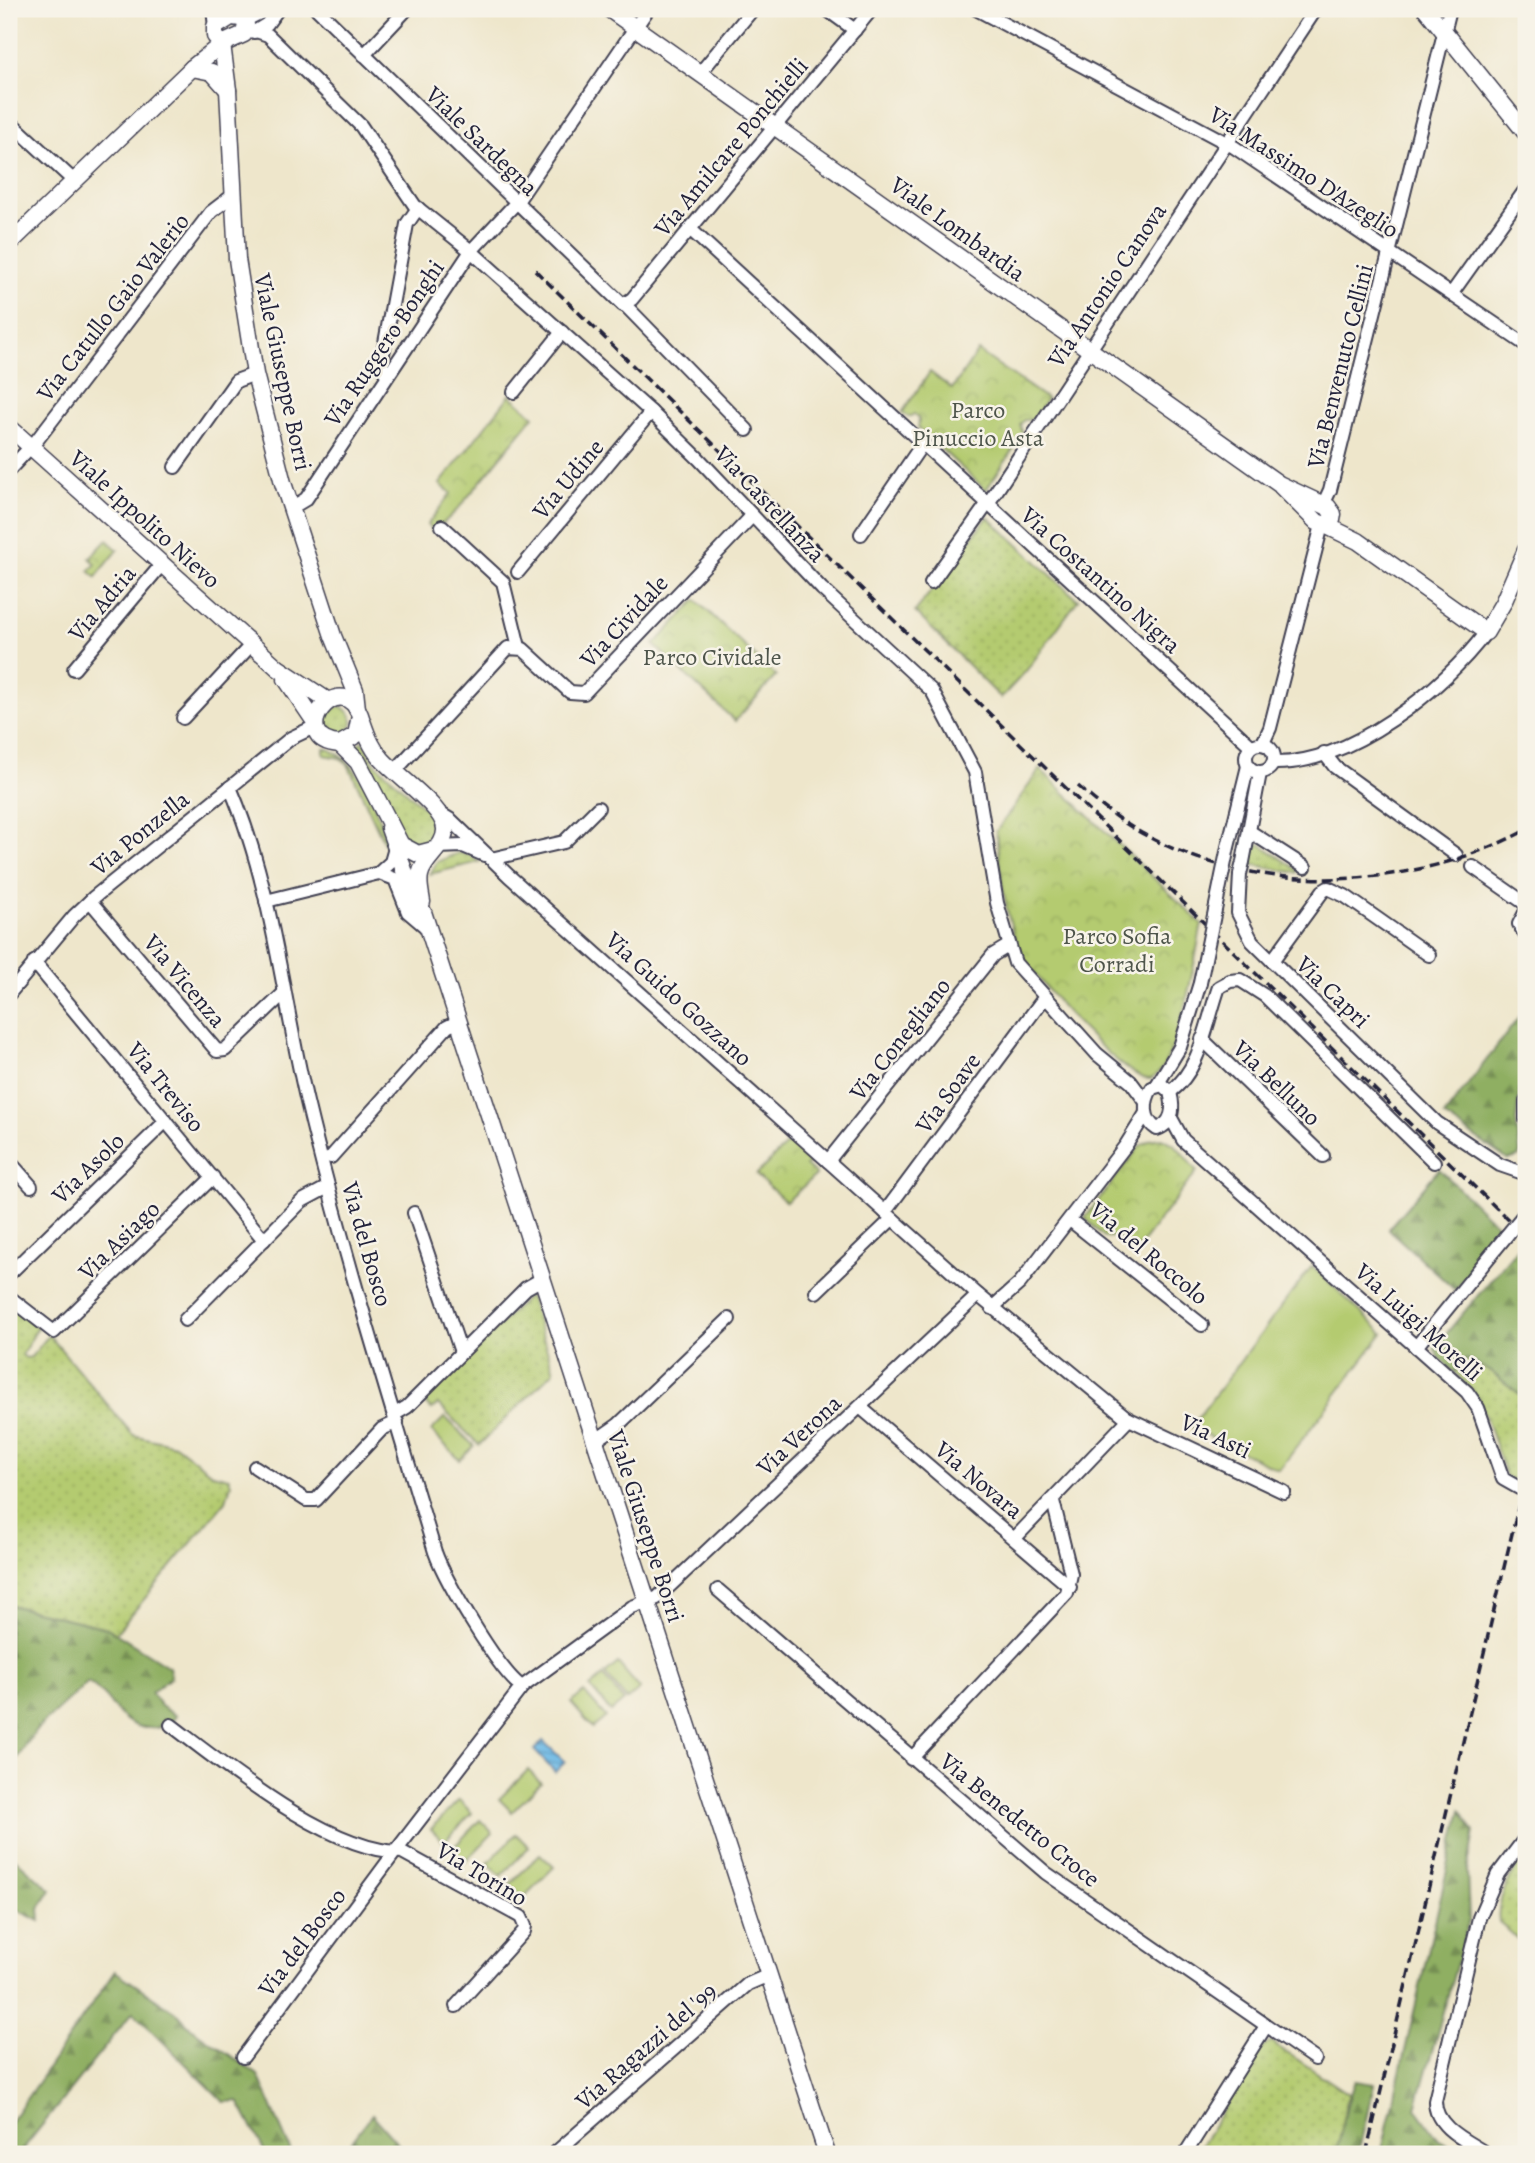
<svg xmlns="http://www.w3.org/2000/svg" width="1535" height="2163" viewBox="0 0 1535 2163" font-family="Alegreya,serif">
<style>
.grass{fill:url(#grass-dots);stroke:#6b7656;stroke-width:2}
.forest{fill:url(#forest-firs);stroke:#58684e;stroke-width:2}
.park{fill:url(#park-crowns);stroke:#6b7656;stroke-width:2}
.pitch{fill:#b4cb70;stroke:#6b7656;stroke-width:2}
.water{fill:url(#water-rules);stroke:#476e90;stroke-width:2}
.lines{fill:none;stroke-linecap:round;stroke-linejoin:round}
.street-casing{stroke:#413f51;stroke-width:16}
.secondary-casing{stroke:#413f51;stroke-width:19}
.street{stroke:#fff;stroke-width:12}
.secondary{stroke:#fff;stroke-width:16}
.rail{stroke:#22223b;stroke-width:3.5;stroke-dasharray:10 5;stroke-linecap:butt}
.street-bridge-casing{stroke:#413f51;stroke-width:16;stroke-linecap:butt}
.street-bridge{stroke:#fff;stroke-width:12}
.labels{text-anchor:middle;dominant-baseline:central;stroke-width:5;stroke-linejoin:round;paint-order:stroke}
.street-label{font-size:24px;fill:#22223b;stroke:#f7f3e8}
.park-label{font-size:24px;fill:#4e554b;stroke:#f7f3e8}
</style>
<defs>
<pattern id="grass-dots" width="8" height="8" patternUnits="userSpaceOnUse" patternTransform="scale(1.75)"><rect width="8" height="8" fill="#b4cb70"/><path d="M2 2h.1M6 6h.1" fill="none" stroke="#9aae62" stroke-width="1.8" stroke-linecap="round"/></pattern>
<pattern id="forest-firs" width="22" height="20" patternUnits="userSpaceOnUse" patternTransform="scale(1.75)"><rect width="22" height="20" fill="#8faf62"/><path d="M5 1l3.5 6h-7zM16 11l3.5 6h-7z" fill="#748e52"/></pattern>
<pattern id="park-crowns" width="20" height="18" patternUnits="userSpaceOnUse" patternTransform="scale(1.75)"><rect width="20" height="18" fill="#b4cb70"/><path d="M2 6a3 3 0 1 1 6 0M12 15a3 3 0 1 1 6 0" fill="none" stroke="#9aae62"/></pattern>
<pattern id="water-rules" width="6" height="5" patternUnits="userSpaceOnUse" patternTransform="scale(1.75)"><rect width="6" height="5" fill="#6cb9e6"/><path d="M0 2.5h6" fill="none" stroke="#5896bc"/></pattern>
</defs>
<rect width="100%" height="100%" fill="#f7f3e8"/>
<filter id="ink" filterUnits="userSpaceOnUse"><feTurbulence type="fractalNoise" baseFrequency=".0143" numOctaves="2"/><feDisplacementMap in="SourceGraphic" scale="14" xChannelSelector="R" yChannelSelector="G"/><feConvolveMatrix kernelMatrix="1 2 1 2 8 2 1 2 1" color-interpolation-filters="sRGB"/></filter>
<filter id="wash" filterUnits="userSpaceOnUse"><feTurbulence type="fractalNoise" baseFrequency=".00686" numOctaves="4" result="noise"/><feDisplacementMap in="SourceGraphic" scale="28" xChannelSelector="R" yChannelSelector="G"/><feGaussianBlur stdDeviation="1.57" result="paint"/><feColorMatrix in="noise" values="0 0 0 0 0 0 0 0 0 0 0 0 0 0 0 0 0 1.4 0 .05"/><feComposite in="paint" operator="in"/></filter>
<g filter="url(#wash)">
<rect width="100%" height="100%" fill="#eee6cb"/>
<!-- grass -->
<g class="grass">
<path d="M988,517L1078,600L1026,671L1001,698L915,612Z"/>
<circle cx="338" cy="721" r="14"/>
<path d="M363,741L374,762L432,815L436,830L429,842L421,846L407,842L354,747Z"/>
<path d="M324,748C363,757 381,821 390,856L348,764L340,758L324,755Z"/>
<path d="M1260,844L1298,870L1297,873L1250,864L1253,848Z"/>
<path d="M458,853L468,854L479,862L430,874L437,862Z"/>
<path d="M529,1295L554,1371L479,1445L438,1404L431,1410L424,1401Z"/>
<path d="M9,1305L38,1327L22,1355L26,1358L31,1357L49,1335L133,1435L175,1445L213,1474L229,1478L231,1484L226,1501L116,1633L107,1628L9,1605Z"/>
<path d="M1465,1359L1490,1371L1526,1399V1455L1520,1484L1506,1476L1479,1399L1454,1372Z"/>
<path d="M1526,1853V1945L1499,1923C1495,1899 1513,1872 1526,1853Z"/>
<path d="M1271,2042L1349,2094L1345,2104L1344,2129L1335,2154H1196L1261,2048Z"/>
</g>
<!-- forest -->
<g class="forest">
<path d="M1526,1008V1071L1520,1088L1516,1121L1520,1153L1518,1157L1508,1160L1444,1116Z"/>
<path d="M1439,1169L1503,1231L1455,1290L1388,1229Z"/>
<path d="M1520,1245L1526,1251V1399L1490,1371L1469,1360L1465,1359L1454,1372L1440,1359L1434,1348Z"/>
<path d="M9,1605L107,1628L169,1667L171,1677L151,1693L161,1706L176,1716C171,1724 163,1728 153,1728C118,1730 113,1696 88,1682L38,1728L9,1770Z"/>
<path d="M1461,1810L1474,1832L1467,1871L1469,1921L1416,2108L1439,2140L1463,2152L1381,2154Z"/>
<path d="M9,1853L51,1890L39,1909L40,1921L9,1906Z"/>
<path d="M115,1971L177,2013L191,2028L258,2075L292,2154H266L238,2101L224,2102L133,2012L19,2154H9V2124Z"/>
<path d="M1355,2081L1374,2084L1358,2154H1335C1344,2129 1344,2105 1355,2081Z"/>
<path d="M372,2114L407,2154H342Z"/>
</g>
<!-- park -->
<g class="park">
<path d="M978,351L1047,399L1033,420H1024L1020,425L1023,434L986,490L918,428L919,419L914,414L909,417L902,413L930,372L952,389Z"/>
<path d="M510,395L534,416L458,509L434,532L427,525L451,493L440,484Z"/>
<path d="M107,540L118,550L96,577L89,571L96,564L90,558Z"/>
<path d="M696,600L776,676L735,721L654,645Z"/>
<path d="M1040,769L1202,924C1195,954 1180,1064 1151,1079C1125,1083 1027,972 1018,947C1004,910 1000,870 996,832Z"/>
<path d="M1161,1138C1179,1143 1185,1159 1197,1171L1135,1252L1117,1236L1105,1238L1085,1218L1140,1146L1150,1140Z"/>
<path d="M790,1141L812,1161L806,1166L816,1175L786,1202L756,1175Z"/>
</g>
<!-- pitch -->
<g class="pitch">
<path d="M1312,1266L1383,1333L1279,1470L1191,1427Z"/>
<path d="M445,1417L474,1446L460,1460L431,1431Z"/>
<path d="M618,1663L640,1689L627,1700L605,1674Z"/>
<path d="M603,1676L624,1701L611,1712L590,1687Z"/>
<path d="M584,1692L606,1717L593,1728L571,1703Z"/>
<path d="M528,1770L541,1783L512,1812L499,1799Z"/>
<path d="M459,1800L472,1813L444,1842L431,1829Z"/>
<path d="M480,1820L493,1833L465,1862L452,1849Z"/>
<path d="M516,1834L529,1847L501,1876L488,1863Z"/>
<path d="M540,1854L554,1867L523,1898L509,1885Z"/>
</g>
<!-- water -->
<path class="water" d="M543,1741L565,1762L555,1772L534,1750Z"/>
</g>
<g filter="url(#ink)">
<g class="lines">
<!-- street casing -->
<g class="street-casing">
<g id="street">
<path d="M213,9L215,27"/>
<path d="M317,9L623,305L632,299L872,9"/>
<path d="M826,9L855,30"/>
<path d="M976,9L1234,147L1526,345"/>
<path d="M244,21L268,9"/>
<path d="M256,31L268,35L361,126L415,206L471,251L651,412L699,459L822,589L932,691L975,772L997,903L1015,963L1097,1054L1131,1082L1146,1102"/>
<path d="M254,32L267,24L278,9"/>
<path d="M364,55L407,9"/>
<path d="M700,73L753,9"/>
<path d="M9,121L74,181"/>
<path d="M690,229L1251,746"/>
<path d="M1452,293L1526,189"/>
<path d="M624,304L747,430"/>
<path d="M387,375L382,367V359L407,224L418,208"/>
<path d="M514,392L562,332"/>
<path d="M175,467L236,381L255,374"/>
<path d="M9,470L37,440L211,212L232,196"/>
<path d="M1323,505L1330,490L1450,9"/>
<path d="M291,508L306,499L471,251L516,203L648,9"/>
<path d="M442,526L503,582L519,647"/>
<path d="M861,534L923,443"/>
<path d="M518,572L651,412"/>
<path d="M931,583L993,496L1316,9"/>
<path d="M74,669L162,564"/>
<path d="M183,718L252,644"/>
<path d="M1263,743L1270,728L1322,525"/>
<circle cx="1260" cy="758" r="14"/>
<path d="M1324,753L1335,767L1456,855"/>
<path d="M1274,763C1350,764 1443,690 1486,632"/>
<path d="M394,772L508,648L523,649L570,692L584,693L752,516"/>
<path d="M230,787C273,887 282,997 307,1102C343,1253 390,1402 435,1552C445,1580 499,1672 522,1687L632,1607L657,1598L978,1295"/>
<path d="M438,812L451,820L509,876L978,1295L1127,1418L1284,1492"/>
<path d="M1249,831L1305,867"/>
<path d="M437,847L463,846L484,855"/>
<path d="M1228,847L1248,766"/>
<path d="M491,859L564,842L598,808"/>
<path d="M1243,862L1260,773"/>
<path d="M1473,867L1526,904"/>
<path d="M379,873L395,879L408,912L428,929"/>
<path d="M1240,874L1238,913L1252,941L1437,1123L1500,1165L1526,1174"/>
<path d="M90,901L217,1051L225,1050L284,993"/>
<path d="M266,901L379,873L391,862L395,848"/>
<path d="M1526,911L1519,924L1526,936"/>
<path d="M1272,961L1323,891L1328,888L1345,896L1429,955"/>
<path d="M34,962L264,1240"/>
<path d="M9,994L74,916L93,898L291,738L316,726"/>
<path d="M1202,1039L1323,1156"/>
<path d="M1157,1085L1180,1047L1200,983"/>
<path d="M1162,1085L1170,1092C1174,1107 1174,1123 1157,1129C1143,1120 1143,1102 1152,1088Z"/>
<path d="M1170,1092C1201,1070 1207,1020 1219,987L1230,981L1240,980L1265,996L1434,1162"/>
<path d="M1526,1102V1120"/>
<path d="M1171,1118L1183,1140L1467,1392L1478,1408L1503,1479L1519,1488"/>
<path d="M331,1157L447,1027L459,1021"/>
<path d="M9,1161L31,1186"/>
<path d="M828,1161L993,955L1008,946"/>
<path d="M885,1212L1044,998"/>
<path d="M414,1213L461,1352"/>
<path d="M1070,1220L1202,1325"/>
<path d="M9,1274L166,1121"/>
<path d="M816,1292L892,1219"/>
<path d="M9,1297L54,1332L213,1177"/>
<path d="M992,1308L1020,1283L1126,1145L1146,1113"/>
<path d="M185,1320L302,1201L328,1187"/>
<path d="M1416,1347L1507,1235"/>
<path d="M860,1407L1070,1587"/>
<path d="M395,1414L407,1407L526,1288L542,1279"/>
<path d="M595,1441L618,1425L729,1319"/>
<path d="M255,1467L306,1500H316L382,1429L397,1422"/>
<path d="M1015,1538L1129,1419"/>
<path d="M718,1590L1046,1873L1315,2059"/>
<path d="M171,1725C228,1768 330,1852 402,1852L521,1917L525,1926L524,1931L456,2006"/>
<path d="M911,1759L1067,1593L1071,1574L1053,1501"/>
<path d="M243,2057L395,1852L522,1687"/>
<path d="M554,2154L748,1984L769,1975"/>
<path d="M1185,2154L1266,2026"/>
<path d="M1487,2154C1467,2141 1435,2128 1435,2101L1479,1918L1498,1874L1526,1837"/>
</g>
</g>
<!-- secondary casing -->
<g class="secondary-casing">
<g id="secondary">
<path d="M609,9L1279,484L1328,507L1333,514L1332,520L1325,525L1317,522L1281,486"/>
<path d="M1426,9L1526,133"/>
<path d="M222,44L228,90L237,259L255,374L283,483L333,636L355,690L357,709"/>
<path d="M192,68L212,72L228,90"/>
<path d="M9,244L192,68L222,44L244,34L246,25L242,18L231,17L215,27V36L222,44"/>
<path d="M9,427L278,668L328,701"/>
<path d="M1325,525L1358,541L1486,632L1503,603L1526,550"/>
<path d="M286,679L315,722"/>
<path d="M360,716L356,735L340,744C283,740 340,664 360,715C365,730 370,746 381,758C396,776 444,807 445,829C446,847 423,858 420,875C418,884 421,894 422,902"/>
<path d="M340,744L358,762L401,845L418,854L433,850"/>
<path d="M389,828L411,890L423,912L827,2154"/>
</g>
</g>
<!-- street -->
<use href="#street" class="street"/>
<!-- secondary -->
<use href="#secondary" class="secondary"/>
<!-- rail -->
<g class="rail">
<path d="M535,270L1526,1237"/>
<path d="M1078,786C1095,801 1113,816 1133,828C1249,898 1409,893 1526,830"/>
<path d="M1366,2154L1526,1474"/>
</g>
<!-- street-bridge casing -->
<g class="street-bridge-casing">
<g id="street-bridge">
<path d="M1240,874L1243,862"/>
<path d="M1200,983L1228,847"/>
<path d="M1507,1235L1526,1212"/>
</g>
</g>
<!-- street-bridge -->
<use href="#street-bridge" class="street-bridge"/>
</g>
</g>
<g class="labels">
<!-- street labels -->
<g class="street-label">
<text transform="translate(482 141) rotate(44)">Viale Sardegna</text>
<text transform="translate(731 147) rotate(-50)">Via Amilcare Ponchielli</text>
<text transform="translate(1304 172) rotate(33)">Via Massimo D'Azeglio</text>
<text transform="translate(958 229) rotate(36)">Viale Lombardia</text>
<text transform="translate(1107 285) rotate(-56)">Via Antonio Canova</text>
<text transform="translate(113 307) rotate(-52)">Via Catullo Gaio Valerio</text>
<text transform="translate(384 343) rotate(-56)">Via Ruggero Bonghi</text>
<text transform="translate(1340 366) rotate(-76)">Via Benvenuto Cellini</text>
<text transform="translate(283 372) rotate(78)">Viale Giuseppe Borri</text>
<text transform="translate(568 479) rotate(-50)">Via Udine</text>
<text transform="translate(770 504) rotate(47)">Via Castellanza</text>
<text transform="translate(145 519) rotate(42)">Viale Ippolito Nievo</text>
<text transform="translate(1101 580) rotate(42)">Via Costantino Nigra</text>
<text transform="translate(102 603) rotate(-50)">Via Adria</text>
<text transform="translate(624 621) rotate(-47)">Via Cividale</text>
<text transform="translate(140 833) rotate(-39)">Via Ponzella</text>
<text transform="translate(185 981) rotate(50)">Via Vicenza</text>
<text transform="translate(1333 992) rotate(44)">Via Capri</text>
<text transform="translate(679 999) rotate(42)">Via Guido Gozzano</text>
<text transform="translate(900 1039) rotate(-52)">Via Conegliano</text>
<text transform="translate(1277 1083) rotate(44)">Via Belluno</text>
<text transform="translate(166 1087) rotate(51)">Via Treviso</text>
<text transform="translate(948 1093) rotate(-54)">Via Soave</text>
<text transform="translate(88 1168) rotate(-44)">Via Asolo</text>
<text transform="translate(119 1240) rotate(-44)">Via Asiago</text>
<text transform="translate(367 1244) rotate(74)">Via del Bosco</text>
<text transform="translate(1149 1253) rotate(40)">Via del Roccolo</text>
<text transform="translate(1419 1322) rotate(42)">Via Luigi Morelli</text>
<text transform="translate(799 1435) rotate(-43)">Via Verona</text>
<text transform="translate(1216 1436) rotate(25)">Via Asti</text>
<text transform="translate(979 1480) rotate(40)">Via Novara</text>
<text transform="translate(646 1526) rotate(72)">Viale Giuseppe Borri</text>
<text transform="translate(1020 1820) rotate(39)">Via Benedetto Croce</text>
<text transform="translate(482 1874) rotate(31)">Via Torino</text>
<text transform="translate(302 1942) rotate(-53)">Via del Bosco</text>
<text transform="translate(646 2046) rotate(-41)">Via Ragazzi del '99</text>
</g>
<!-- park labels -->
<g class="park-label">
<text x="978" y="410">Parco<tspan x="978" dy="28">Pinuccio Asta</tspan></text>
<text x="712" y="657">Parco Cividale</text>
<text x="1117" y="936">Parco Sofia<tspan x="1117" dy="28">Corradi</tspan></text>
</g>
</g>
<!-- margin -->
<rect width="1535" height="2163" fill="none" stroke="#f7f3e8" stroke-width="35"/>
</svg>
